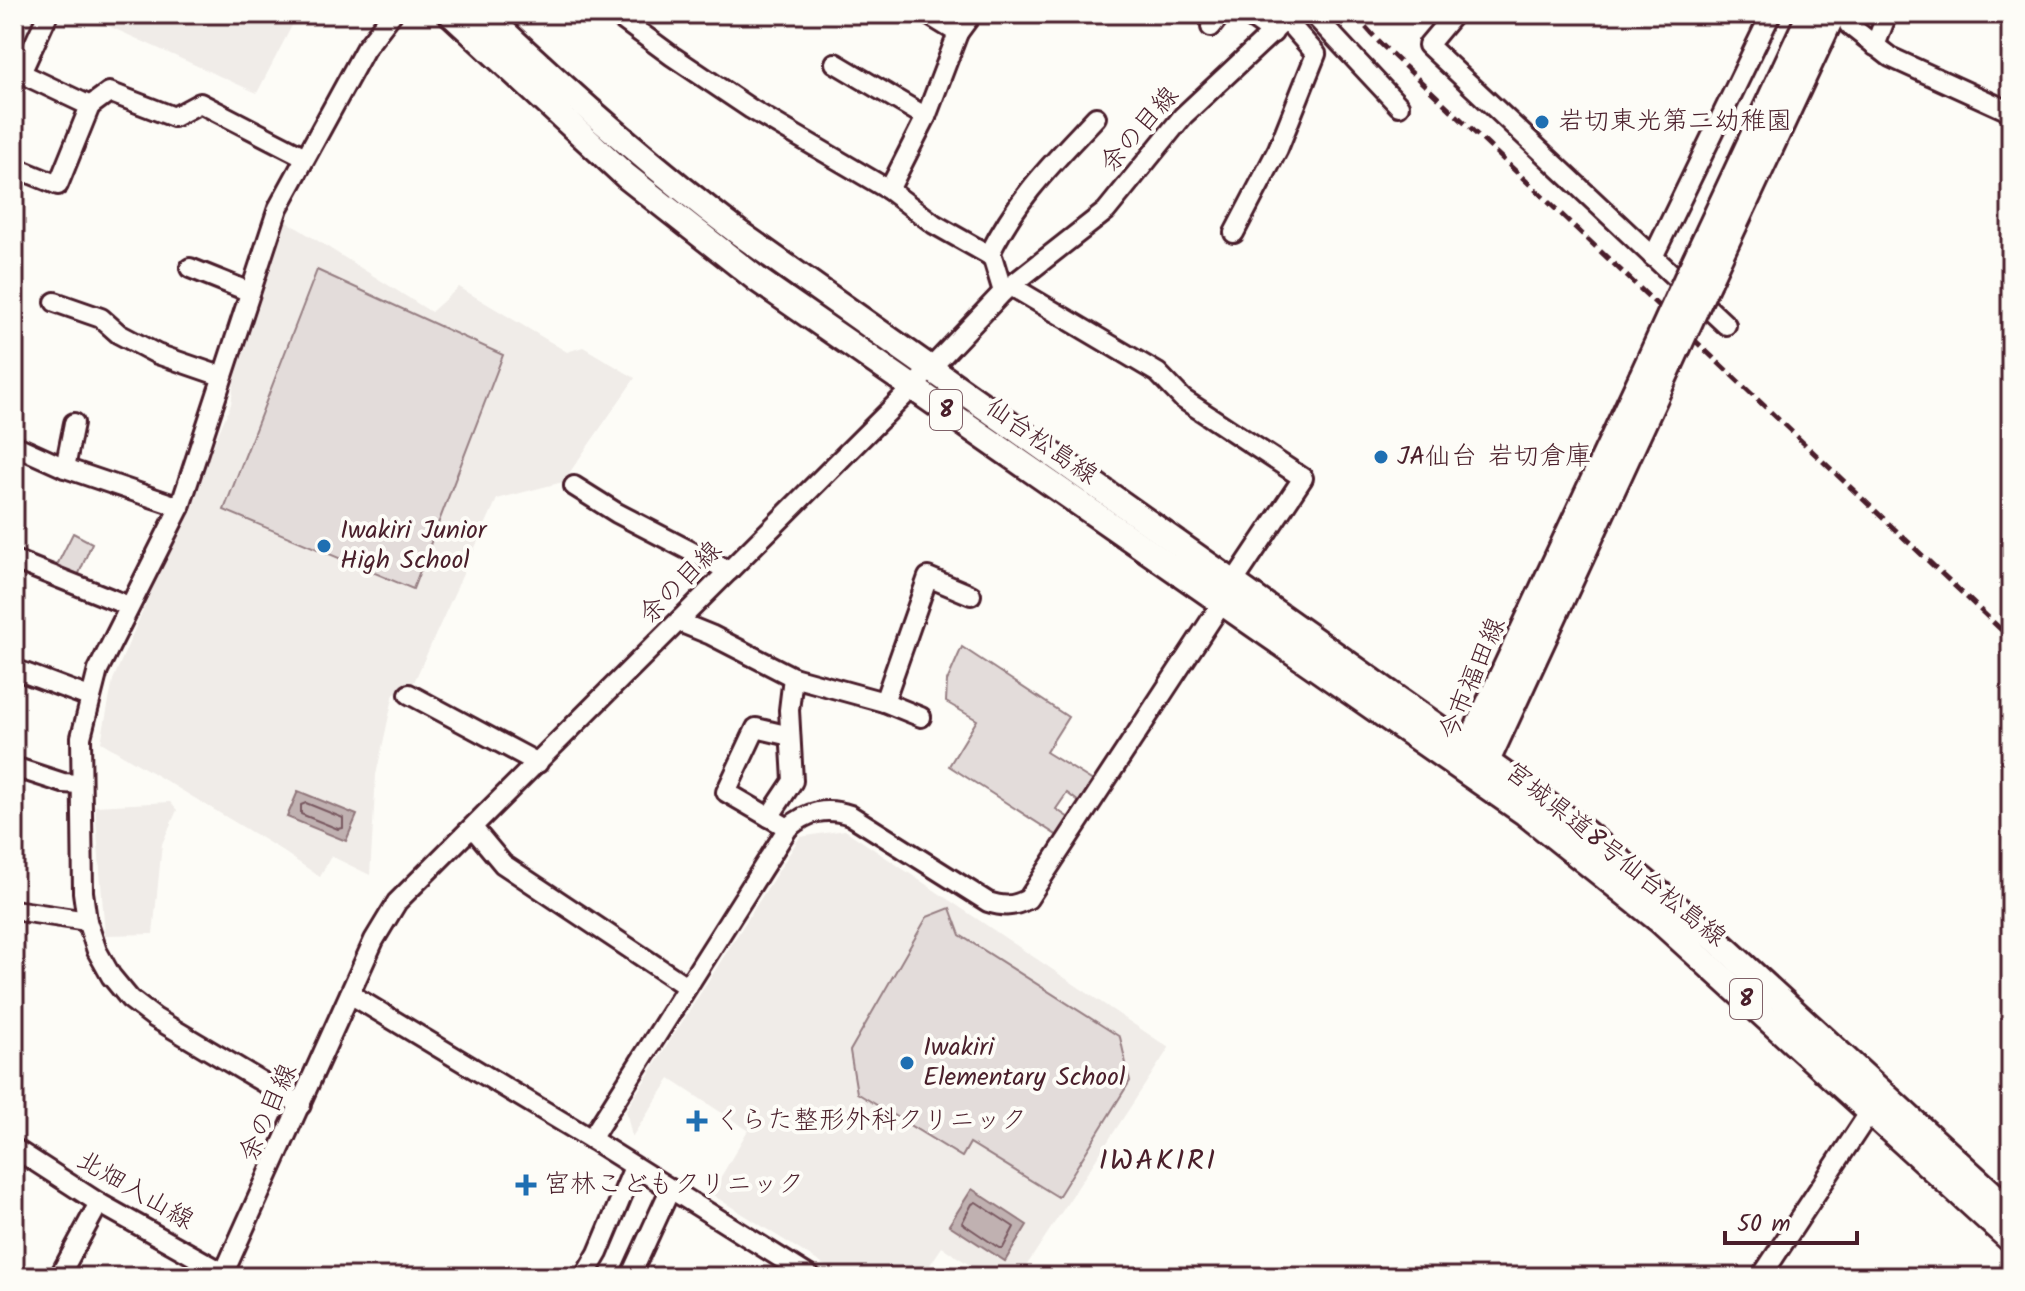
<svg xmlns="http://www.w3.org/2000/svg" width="2025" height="1291" viewBox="0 0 2025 1291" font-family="Kalam,'Klee One',sans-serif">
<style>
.built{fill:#f0ece8}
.green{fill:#e3dcda;stroke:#967e82;stroke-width:2}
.water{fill:#c0b1b1;stroke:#91777b;stroke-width:2}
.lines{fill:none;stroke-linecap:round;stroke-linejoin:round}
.shore{stroke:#795961;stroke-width:2}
.minor-casing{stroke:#4a1f2b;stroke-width:24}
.major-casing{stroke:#4a1f2b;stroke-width:30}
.minor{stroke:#fdfcf7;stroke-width:18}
.major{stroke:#fdfcf7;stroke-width:24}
.rail{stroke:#4a1f2b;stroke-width:5;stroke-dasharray:12 6;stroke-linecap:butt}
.major-bridge-casing{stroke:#4a1f2b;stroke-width:30;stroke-linecap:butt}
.major-bridge{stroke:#fdfcf7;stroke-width:24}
.poi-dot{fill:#1f6fb2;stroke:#fdfcf7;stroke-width:3}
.labels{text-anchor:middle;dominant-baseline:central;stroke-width:8;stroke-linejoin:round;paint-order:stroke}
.shield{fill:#fdfcf7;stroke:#806168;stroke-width:2}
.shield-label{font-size:24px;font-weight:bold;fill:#4a1f2b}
.poi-label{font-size:26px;fill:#4a1f2b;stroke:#fdfcf7;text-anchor:start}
.street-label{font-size:26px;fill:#4a1f2b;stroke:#fdfcf7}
.quarter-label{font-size:30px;letter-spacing:2px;fill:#4a1f2b;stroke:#fdfcf7}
</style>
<rect width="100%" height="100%" fill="#fdfcf7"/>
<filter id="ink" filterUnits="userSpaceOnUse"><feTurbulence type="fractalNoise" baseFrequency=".0125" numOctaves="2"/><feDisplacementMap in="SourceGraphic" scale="16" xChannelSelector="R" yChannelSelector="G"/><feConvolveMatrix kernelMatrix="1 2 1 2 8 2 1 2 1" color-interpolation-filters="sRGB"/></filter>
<g filter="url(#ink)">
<!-- built -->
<g class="built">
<path d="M82,14H298L257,93Z"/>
<path d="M283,219L431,312L459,287L567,352L583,347L635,378L563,482L497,499L410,691L394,693L376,775L370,875L331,856L320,877L278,848L101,742L113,680L231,404L239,347Z"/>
<path d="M170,802L177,810L162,844L153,934L105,935L95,806Z"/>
<path d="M845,830L1169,1048L1019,1277H988L942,1247L922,1277H843L711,1194L748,1130L670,1079L632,1137L626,1110L800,837Z"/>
</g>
<!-- green -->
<g class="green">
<path d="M317,270L503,355L413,589L224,510Z"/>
<path d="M73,533L92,543L78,576L56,567Z"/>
<path d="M962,647L1068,717L1046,752L1093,781L1079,802L1067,793L1056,809L1069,818L1058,836L949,766L977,720L946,702L947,681Z"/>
<path d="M950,908L960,935L1120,1037L1130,1081L1058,1197L970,1143L962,1157L857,1093L850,1051L927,917Z"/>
</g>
<!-- water -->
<g class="water">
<path d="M298,791L357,815L346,841L287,817Z"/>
<path d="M972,1189L1027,1225L1005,1261L949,1225Z"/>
</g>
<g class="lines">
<!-- shore -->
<g class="shore">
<path d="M306,803L343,818V828L338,829L301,814V805Z"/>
<path d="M976,1202L1014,1227L1003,1248H999L962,1223L972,1204Z"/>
</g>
<!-- minor casing -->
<g class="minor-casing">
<g id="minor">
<path d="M615,14L672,56L751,109L889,190L934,224L989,255L993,259L1003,292"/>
<path d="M927,14L958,33"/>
<path d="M1246,14L1273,33"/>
<path d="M1313,14L1399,106"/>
<path d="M1454,14L1428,45L1726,325"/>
<path d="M1849,25L1890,57L2011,112"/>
<path d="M1211,27L1221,14"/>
<path d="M1875,46L1887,14"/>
<path d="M835,63L926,117"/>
<path d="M14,70L90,106L58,185L14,167"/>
<path d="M21,73L48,14"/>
<path d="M90,106L109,92L174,117L200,103L305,157"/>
<path d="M889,190L926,117L958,33L972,14"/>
<path d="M1234,233L1278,149L1316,54L1286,20"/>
<path d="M989,255C1018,196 1052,164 1096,117"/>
<path d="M1653,257L1771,14"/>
<path d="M190,268L250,292"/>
<path d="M1011,286L1158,373L1183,399L1303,478L1233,583"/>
<path d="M55,302L101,318L119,334L157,354L221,376"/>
<path d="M14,445L65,468L180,507"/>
<path d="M65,468L74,423"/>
<path d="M574,486L617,513L729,571"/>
<path d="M14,560L129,606"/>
<path d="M679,622L711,635L793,677L884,702L921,717"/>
<path d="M14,669L89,697"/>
<path d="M409,694L538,763"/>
<path d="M884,702L928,577L971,595"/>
<path d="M14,767L63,783L79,784"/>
<path d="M769,817L793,781L789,710L793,677"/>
<path d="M473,828L503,864L686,986"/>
<path d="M788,828L726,792L756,728L790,736"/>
<path d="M14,910L87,921"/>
<path d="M350,994L591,1139L811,1277"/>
<path d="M301,1105L155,1018L130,999L111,976L97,951L87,921L83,892L81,737L98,670L180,507L278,208L365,49L392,14"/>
<path d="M591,1139L788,828C808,811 826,807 850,815L988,902C1004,907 1013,907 1028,899L1222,603"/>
<path d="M14,1148L99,1203L231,1277"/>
<path d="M59,1277L99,1203"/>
<path d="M222,1277L374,940L397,902L913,387L1003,292L1106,211L1183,116L1292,14"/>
<path d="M584,1277L598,1253L634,1167"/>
<path d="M630,1277L670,1190"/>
<path d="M1761,1277L1877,1101"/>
</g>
</g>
<!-- major casing -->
<g class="major-casing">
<g id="major">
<path d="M451,14L626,176L758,280L1525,813L1659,920L2011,1240"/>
<path d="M485,14C566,91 649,165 739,233L1576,825L1714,938L2011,1211"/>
<path d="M1690,271L1810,14"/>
<path d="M1708,282L1833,14"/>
<path d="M1468,763V748L1642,376"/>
<path d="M1473,770L1487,761L1660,387"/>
</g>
</g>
<!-- minor -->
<use href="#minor" class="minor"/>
<!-- major -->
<use href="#major" class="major"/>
<!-- rail -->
<path class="rail" d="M1354,14L1380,43L2011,639"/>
<!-- major-bridge casing -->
<g class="major-bridge-casing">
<g id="major-bridge">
<path d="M1642,376L1690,271"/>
<path d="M1660,387L1708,282"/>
</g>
</g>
<!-- major-bridge -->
<use href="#major-bridge" class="major-bridge"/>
</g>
</g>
<!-- markers -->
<g class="poi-dot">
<circle cx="1542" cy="122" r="8"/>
<circle cx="1381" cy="457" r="8"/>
<circle cx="324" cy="546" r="8"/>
<circle cx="907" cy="1063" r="8"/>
<path d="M693 1109h8v8h8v8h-8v8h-8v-8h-8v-8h8z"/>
<path d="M522 1173h8v8h8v8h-8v8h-8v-8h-8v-8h8z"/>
</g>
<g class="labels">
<!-- shield labels -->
<g class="shield">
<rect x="930" y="390" width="32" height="40" rx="6"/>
<rect x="1730" y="979" width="32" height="40" rx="6"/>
</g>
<g class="shield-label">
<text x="946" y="410">8</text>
<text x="1746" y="999">8</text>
</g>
<!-- poi labels -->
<g class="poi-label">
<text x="1558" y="122">岩切東光第二幼稚園</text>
<text x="1397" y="457">JA仙台 岩切倉庫</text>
<text x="340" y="531">Iwakiri Junior<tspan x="340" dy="30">High School</tspan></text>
<text x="923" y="1048">Iwakiri<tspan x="923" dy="30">Elementary School</tspan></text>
<text x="715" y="1121">くらた整形外科クリニック</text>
<text x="544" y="1185">宮林こどもクリニック</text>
</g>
<!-- street labels -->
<g class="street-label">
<text transform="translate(1140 130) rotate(-49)">余の目線</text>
<text transform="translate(1041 442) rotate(35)">仙台松島線</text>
<text transform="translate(681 583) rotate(-45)">余の目線</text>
<text transform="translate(1473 679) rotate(-67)">今市福田線</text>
<text transform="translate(1615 855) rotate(39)">宮城県道8号仙台松島線</text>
<text transform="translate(269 1113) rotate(-66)">余の目線</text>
<text transform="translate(135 1191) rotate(30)">北畑入山線</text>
</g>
<!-- quarter labels -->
<g class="quarter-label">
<text x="1158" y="1162">IWAKIRI</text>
</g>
</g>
<!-- margin -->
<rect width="2025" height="1291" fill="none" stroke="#fdfcf7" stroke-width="48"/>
<rect x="24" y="24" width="1977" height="1243" fill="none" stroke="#4a1f2b" stroke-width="3" filter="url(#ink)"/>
<!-- scale -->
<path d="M1725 1231v12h132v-12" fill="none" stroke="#4a1f2b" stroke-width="4"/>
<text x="1737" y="1231" font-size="24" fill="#4a1f2b" stroke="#fdfcf7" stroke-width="6" paint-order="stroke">50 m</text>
</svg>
